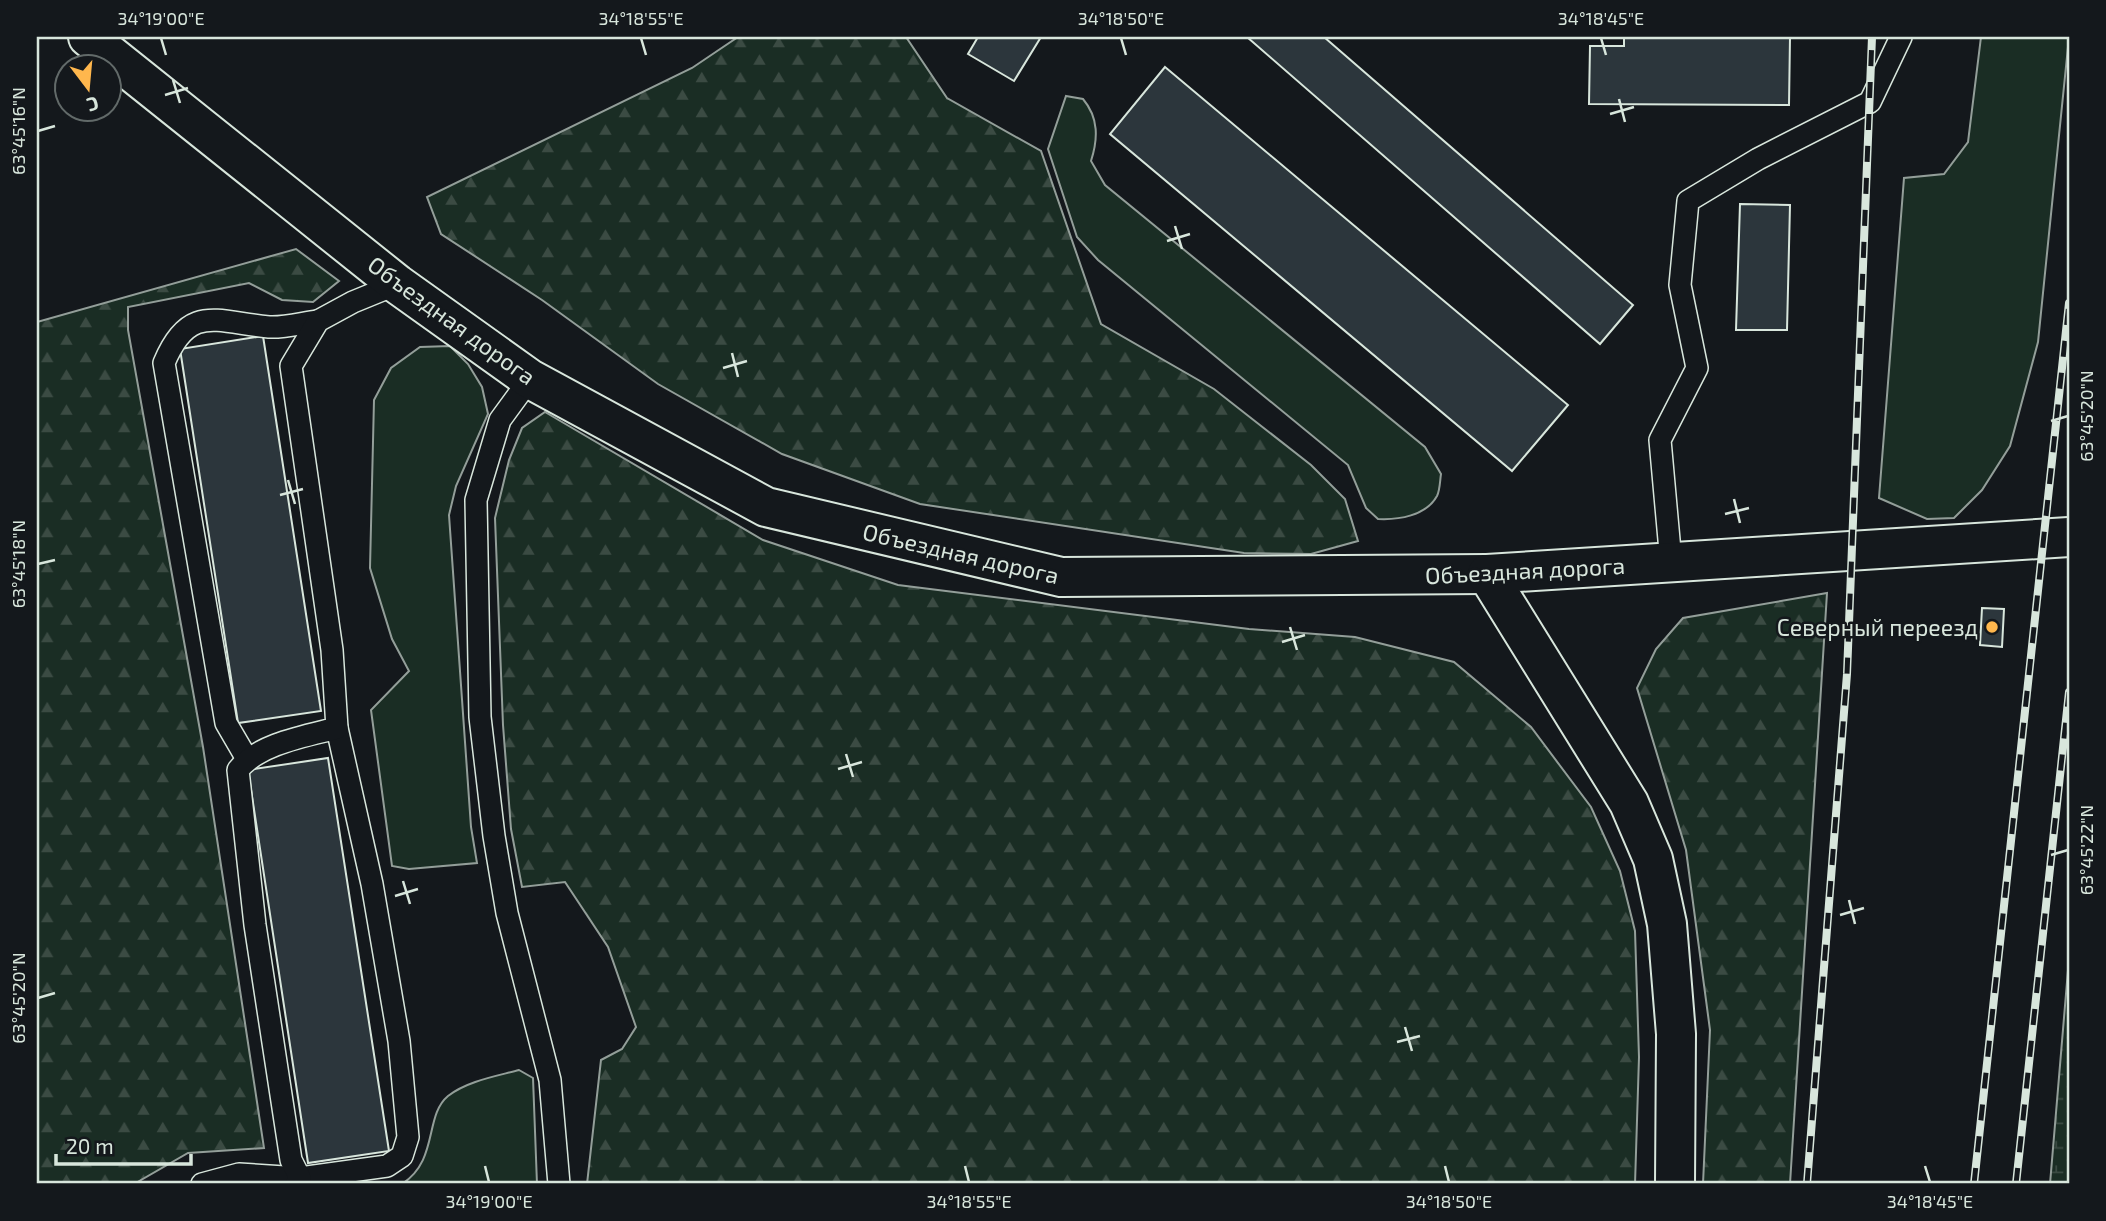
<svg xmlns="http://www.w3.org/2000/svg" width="2106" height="1221" viewBox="0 0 2106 1221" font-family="'Exo 2',sans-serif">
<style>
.grass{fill:#1a2d24;stroke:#939e99;stroke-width:2}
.forest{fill:url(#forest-firs);stroke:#939e99;stroke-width:2}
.wetland{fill:url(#wetland-marsh);stroke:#939e99;stroke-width:2}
.building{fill:#2c363c;stroke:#d8e6dc;stroke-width:2}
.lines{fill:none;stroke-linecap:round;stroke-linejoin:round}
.service-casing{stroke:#d8e6dc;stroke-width:24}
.minor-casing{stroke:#d8e6dc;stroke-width:42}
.tertiary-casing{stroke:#d8e6dc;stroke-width:42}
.service{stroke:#14181c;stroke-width:21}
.minor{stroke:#14181c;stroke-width:38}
.tertiary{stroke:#14181c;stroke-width:38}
.rail-casing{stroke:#d8e6dc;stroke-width:8}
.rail{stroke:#14181c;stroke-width:5;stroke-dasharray:16;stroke-linecap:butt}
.ticks{fill:none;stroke:#d8e6dc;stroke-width:2.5}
.poi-dot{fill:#ffb74d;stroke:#14181c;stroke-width:2.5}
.labels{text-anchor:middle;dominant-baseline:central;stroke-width:5;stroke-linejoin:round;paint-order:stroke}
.street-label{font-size:23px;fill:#d8e6dc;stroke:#14181c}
.poi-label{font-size:23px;fill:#d8e6dc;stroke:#14181c;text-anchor:end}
.neatline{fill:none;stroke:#d8e6dc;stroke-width:2.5}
.ticks-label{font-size:18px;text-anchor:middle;fill:#d8e6dc}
</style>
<defs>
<pattern id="forest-firs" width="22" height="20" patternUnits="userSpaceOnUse" patternTransform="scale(1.75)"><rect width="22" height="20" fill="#1a2d24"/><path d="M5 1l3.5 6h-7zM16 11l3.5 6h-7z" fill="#3b4b43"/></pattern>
<pattern id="wetland-marsh" width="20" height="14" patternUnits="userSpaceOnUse" patternTransform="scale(1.75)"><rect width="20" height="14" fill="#1a2d24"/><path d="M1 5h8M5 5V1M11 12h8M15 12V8" fill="none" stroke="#3b4b43"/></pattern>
</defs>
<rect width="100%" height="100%" fill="#14181c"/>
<!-- grass -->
<g class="grass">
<path d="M1981,37H2069L2038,342L2010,446L1982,490L1954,518L1927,519L1879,498L1904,178L1944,174L1968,142Z"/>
<path d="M1066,96L1083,99C1099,118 1098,139 1091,161L1105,185L1425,447L1441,474C1440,480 1440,490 1437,496C1426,516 1398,520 1378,519L1366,508L1348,465L1098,260L1077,237L1048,149Z"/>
<path d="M450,346L468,364L482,387L488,414L456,486L449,515L471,827L477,863L409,869L392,866L371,710L409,671L392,639L370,568L374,400L391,368L420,347Z"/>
<path d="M519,1070L533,1078L537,1184H402C439,1160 424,1116 448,1096C467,1081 497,1076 519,1070Z"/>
</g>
<!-- forest -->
<g class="forest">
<path d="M738,37H906L947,98L1041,151L1101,324L1214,389L1311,465L1345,499L1358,541L1311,554L1244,553L920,504L782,454L658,384L542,300L441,234L427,197L692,68Z"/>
<path d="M296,249L339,281L313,302L282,300L249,283L128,307V330L203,747L264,1148L188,1153L134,1184H37V322Z"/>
<path d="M545,412L763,540L898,585L1249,629L1355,637L1454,662L1531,727L1591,807L1620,871L1635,931L1639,1057L1635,1184H587L601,1060L622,1049L636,1027L608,947L565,882L522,887L511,829L503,725L495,518L509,460L522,428Z"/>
<path d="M1827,593L1790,1184H1703L1710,1030L1686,850L1637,688L1656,649L1683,618Z"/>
</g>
<!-- wetland -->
<path class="wetland" d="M2068,970L2069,1184H2050Z"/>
<!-- building -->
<g class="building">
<path d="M978,37H1041L1014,81L968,54Z"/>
<path d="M1247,37H1324L1633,305L1600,344Z"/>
<path d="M1624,37H1790L1789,105L1589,104L1590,46H1624Z"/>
<path d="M1165,67L1568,405L1512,471L1110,134Z"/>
<path d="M1740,204L1790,205L1787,330H1736Z"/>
<path d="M263,336L321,711L238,723L180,349Z"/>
<path d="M1982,608L2004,609L2002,647L1980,645Z"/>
<path d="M328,758L389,1151L308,1163L248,770Z"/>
</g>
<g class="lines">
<!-- service casing -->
<g class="service-casing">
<g id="service">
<path d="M530,379L500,420L476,500L480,717L494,836L507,913L550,1080L559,1184"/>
<path d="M1671,562L1660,440L1697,368L1680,285L1688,201L1758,159L1870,102L1901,37"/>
<path d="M247,759L226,723L164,363C189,303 216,322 269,327C284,328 302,323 318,321"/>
<path d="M202,1184L239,1174L300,1178L387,1166L402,1156L408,1137L399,1041L372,884L337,728"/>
<path d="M296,1184L300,1178L291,1160L255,925L238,770C258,744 306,736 337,728L332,650L291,366L318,321L353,302L397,284"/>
</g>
</g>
<!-- minor casing -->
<g class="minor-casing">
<path id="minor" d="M88,37L397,284L530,379L766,507L1061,577L1487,574"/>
</g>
<!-- tertiary casing -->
<g class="tertiary-casing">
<path id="tertiary" d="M1675,1184L1676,1034L1667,924L1653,859L1629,803L1487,574L2069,537"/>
</g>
<!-- service -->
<use href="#service" class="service"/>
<!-- minor -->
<use href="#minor" class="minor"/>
<!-- tertiary -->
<use href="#tertiary" class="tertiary"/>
<!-- rail casing -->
<g class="rail-casing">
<g id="rail">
<path d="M1807,1184L1847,674L1872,37"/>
<path d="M1974,1184L2069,303"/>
<path d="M2016,1184L2069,692"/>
</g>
</g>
<!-- rail -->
<use href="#rail" class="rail"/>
</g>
<!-- ticks -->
<path class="ticks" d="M161,38L166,55M641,38L646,55M1121,38L1126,55M1601,38L1606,55M173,80L180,103M165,95L188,88M1619,99L1625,122M1610,114L1634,107M38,131L55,126M1175,226L1182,249M1167,241L1190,234M732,353L738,377M723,368L747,361M2051,421L2068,416M288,480L295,504M280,495L303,489M1734,499L1740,523M1725,514L1749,508M38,564L55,560M1290,627L1297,650M1282,642L1305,635M846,754L853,777M838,769L862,762M2051,855L2068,850M403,881L410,904M395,896L418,889M1849,900L1855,924M1840,915L1864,908M38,998L55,993M1405,1027L1412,1051M1397,1042L1420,1036M485,1166L489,1182M965,1166L969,1182M1445,1166L1449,1182M1925,1166L1930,1182"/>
<!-- markers -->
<circle class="poi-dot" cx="1992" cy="627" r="7"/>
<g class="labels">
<!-- street labels -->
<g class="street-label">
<text transform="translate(452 320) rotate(36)">Объездная дорога</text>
<text transform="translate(961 553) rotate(13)">Объездная дорога</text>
<text transform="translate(1525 570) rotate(-3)">Объездная дорога</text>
</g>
<!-- poi labels -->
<g class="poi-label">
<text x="1978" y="627">Северный переезд</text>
</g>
</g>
<!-- border -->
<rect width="2106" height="1221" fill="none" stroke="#14181c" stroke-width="77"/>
<!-- north arrow -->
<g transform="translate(88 88) rotate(164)"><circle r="33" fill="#14181c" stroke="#626a69" stroke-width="2"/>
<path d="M0-5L12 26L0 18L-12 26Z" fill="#ffb74d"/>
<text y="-10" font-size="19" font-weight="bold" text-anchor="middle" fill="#d8e6dc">С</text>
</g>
<!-- scale -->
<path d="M56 1154v10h135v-10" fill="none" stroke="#d8e6dc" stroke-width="3.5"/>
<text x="66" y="1154" font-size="21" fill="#d8e6dc" stroke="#14181c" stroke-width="5" paint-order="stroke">20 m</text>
<rect x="38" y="38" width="2030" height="1144" class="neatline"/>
<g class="ticks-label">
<text x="161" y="25">34°19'00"E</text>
<text x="641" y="25">34°18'55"E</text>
<text x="1121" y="25">34°18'50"E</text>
<text x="1601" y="25">34°18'45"E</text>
<text transform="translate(19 131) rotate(-90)" y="6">63°45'16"N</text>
<text transform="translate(2087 416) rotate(-90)" y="6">63°45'20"N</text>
<text transform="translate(19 564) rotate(-90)" y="6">63°45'18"N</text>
<text transform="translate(2087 850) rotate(-90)" y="6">63°45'22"N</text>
<text transform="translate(19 998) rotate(-90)" y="6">63°45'20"N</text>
<text x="489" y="1208">34°19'00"E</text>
<text x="969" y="1208">34°18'55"E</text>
<text x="1449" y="1208">34°18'50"E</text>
<text x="1930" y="1208">34°18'45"E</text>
</g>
</svg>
